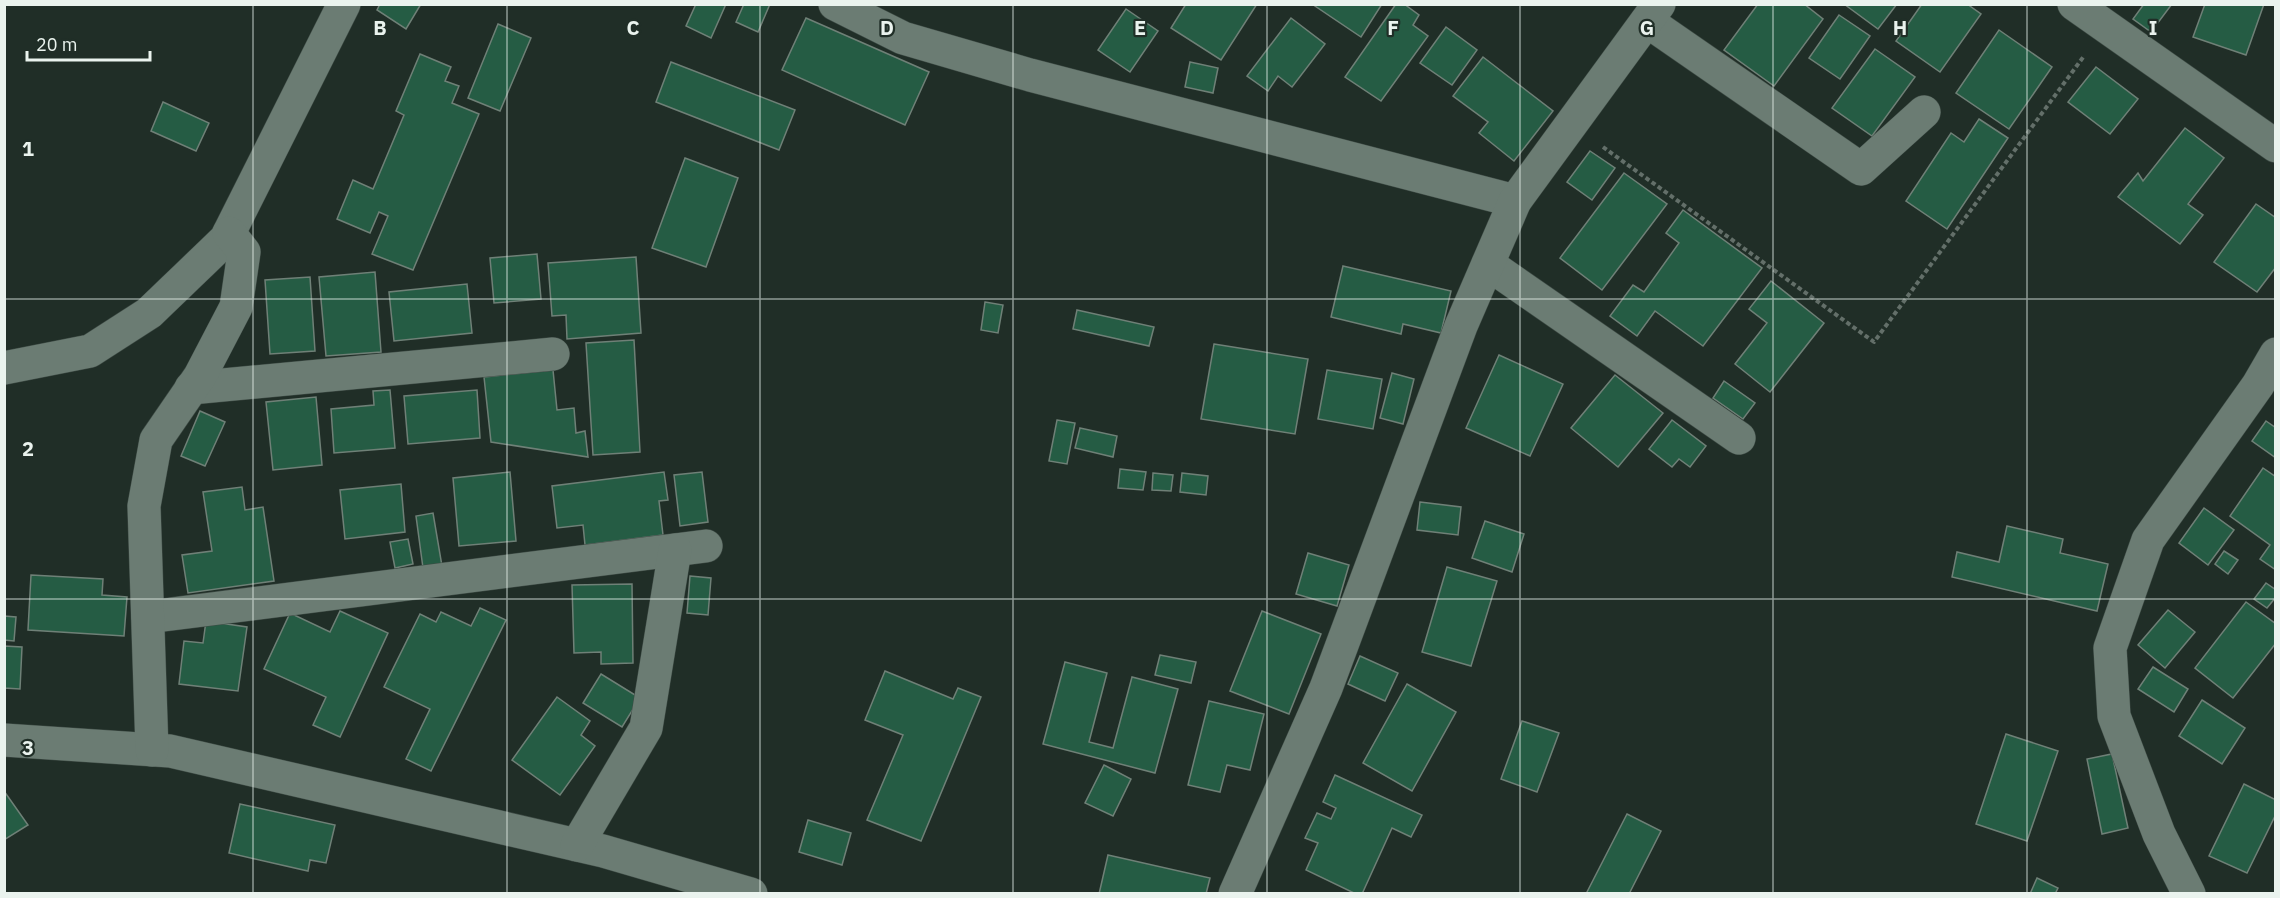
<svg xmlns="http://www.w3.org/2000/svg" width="2280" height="898" viewBox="0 0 2280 898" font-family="'IBM Plex Sans',sans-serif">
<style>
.building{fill:#255c44;stroke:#6f8077;stroke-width:1.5}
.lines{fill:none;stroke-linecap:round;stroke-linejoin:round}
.minor-casing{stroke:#3e4b45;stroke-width:34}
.path{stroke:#636f69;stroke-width:4;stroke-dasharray:4.5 3;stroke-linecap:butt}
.minor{stroke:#6b7c73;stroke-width:33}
.grid{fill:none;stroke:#eaf3ee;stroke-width:1.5;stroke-opacity:0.55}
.grid-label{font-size:20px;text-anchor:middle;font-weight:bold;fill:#eaf3ee;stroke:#202e27;stroke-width:4.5;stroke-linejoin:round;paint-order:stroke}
</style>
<rect width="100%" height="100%" fill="#202e27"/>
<!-- building -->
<g class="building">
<path d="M380,4H421L406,29L377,10Z"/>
<path d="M696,4H726L711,38L686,26Z"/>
<path d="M744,4H770L758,32L736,22Z"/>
<path d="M1186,4H1257L1221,60L1171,28Z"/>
<path d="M1312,4H1382L1361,37Z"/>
<path d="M1396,4H1404L1419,15L1413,25L1428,36L1381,101L1345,77Z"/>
<path d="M1758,4H1804L1823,19L1774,86L1724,50Z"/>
<path d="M1844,4H1897L1878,29Z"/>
<path d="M1922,4H1967L1981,14L1940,72L1896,41Z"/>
<path d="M2144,4H2172L2151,32L2133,19Z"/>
<path d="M2205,4H2264L2246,55L2193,37Z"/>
<path d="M1126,9L1158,31L1130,72L1098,50Z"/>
<path d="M1839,15L1870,36L1840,79L1809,58Z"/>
<path d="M806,18L929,72L905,125L782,70Z"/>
<path d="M1291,18L1325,44L1292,87L1278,76L1268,91L1247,76Z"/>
<path d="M498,24L531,38L500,111L468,98Z"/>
<path d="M1446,27L1477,50L1452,85L1420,63Z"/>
<path d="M1999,30L2052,67L2009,129L1956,93Z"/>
<path d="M1875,49L1915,77L1872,136L1832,108Z"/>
<path d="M420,54L451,67L445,81L459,86L452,103L479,114L413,270L372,254L388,216L379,212L370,233L337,219L353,180L373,189L404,115L396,111Z"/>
<path d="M1483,57L1553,111L1514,161L1479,133L1488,122L1453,96Z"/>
<path d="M671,62L795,110L779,150L656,102Z"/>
<path d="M1190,62L1218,68L1213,93L1185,87Z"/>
<path d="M2096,67L2138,99L2110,134L2068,102Z"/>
<path d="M163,102L209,123L196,151L151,131Z"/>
<path d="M1979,119L2008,138L1947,229L1906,201L1951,133L1964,142Z"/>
<path d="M2185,128L2224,158L2188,204L2203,215L2180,244L2118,197L2138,173L2143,181Z"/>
<path d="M1590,151L1615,168L1592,200L1567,182Z"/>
<path d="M685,158L738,178L706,267L652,248Z"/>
<path d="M1624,173L1667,204L1602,290L1560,258Z"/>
<path d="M2256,204L2276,218V267L2257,292L2214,262Z"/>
<path d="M1683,210L1762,268L1703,346L1655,311L1637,336L1610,316L1633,285L1644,292L1679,243L1666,233Z"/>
<path d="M537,254L541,299L494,303L490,258Z"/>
<path d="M636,257L641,333L567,339L566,315L552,316L548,263Z"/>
<path d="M1343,266L1451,291L1441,333L1403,324L1401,334L1331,317Z"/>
<path d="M375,272L381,352L326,356L319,277Z"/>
<path d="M310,277L315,351L270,354L265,280Z"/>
<path d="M1771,281L1824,323L1770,392L1735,364L1767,323L1749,309Z"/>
<path d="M467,284L472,333L394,341L389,292Z"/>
<path d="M985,302L1003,305L998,333L981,330Z"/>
<path d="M1077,310L1154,327L1149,346L1073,329Z"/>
<path d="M634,340L640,452L593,455L586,343Z"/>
<path d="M1214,344L1308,359L1295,434L1201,419Z"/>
<path d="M1499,355L1563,384L1530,456L1466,428Z"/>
<path d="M553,370L557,410L574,408L576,433L585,431L588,457L491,442L484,377Z"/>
<path d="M1327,370L1382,379L1373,429L1318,419Z"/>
<path d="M1392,373L1414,379L1403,424L1380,418Z"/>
<path d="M1615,375L1663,413L1618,467L1571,428Z"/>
<path d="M1724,381L1755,403L1743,419L1713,398Z"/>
<path d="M390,390L395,448L334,453L331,409L374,405L373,391Z"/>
<path d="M477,390L480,438L408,444L404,396Z"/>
<path d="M316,397L322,465L273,470L266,402Z"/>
<path d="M200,411L225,422L205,466L181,456Z"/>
<path d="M1057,420L1075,423L1067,464L1049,461Z"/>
<path d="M1672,420L1706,446L1690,467L1679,459L1672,467L1649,449Z"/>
<path d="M2266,421L2276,428V458L2252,441Z"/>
<path d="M1080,428L1117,436L1113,457L1075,448Z"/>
<path d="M2263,468L2276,477V570L2260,559L2270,545L2230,516Z"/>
<path d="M1120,469L1146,472L1143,490L1118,488Z"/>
<path d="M510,472L516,541L459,546L453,478Z"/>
<path d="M664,472L668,500L659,501L663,535L585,545L583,525L557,528L552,486Z"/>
<path d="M702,472L708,522L680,526L674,475Z"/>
<path d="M1153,473L1173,475L1171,491L1152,490Z"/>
<path d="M1182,473L1208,476L1206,495L1180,492Z"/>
<path d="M401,484L405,532L345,539L340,490Z"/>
<path d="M242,487L245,510L263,507L274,581L188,593L182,555L212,551L203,492Z"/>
<path d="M1420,502L1461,507L1458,535L1417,530Z"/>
<path d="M2204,508L2234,530L2208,565L2179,543Z"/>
<path d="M433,513L442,566L423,568L416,516Z"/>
<path d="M1485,521L1524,534L1512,572L1472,558Z"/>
<path d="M2007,526L2063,539L2060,553L2108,564L2097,611L1952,577L1957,552L1999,562Z"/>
<path d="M408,539L413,564L395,568L390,542Z"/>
<path d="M2224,551L2238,560L2228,574L2215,564Z"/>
<path d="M1308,553L1349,565L1337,606L1296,594Z"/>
<path d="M1447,567L1497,581L1471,666L1422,652Z"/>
<path d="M31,575L103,579L102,595L127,597L124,636L28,630Z"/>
<path d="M690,576L711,578L708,615L687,613Z"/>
<path d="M2266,583L2276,590V597L2267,608L2254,599Z"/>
<path d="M632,584L633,663L601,664V652L574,653L572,585Z"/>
<path d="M2246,602L2276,624V643L2233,698L2195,668Z"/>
<path d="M480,608L506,620L431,771L406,759L430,709L384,687L420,614L436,622L441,612L471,626Z"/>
<path d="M2168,610L2195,632L2165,668L2138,645Z"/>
<path d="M340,611L388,633L340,737L313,725L326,697L264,669L290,613L330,632Z"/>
<path d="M1262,611L1321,634L1289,714L1230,691Z"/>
<path d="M4,616L16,617L14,641L4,640Z"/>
<path d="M206,621L247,627L238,691L179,684L184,641L203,643Z"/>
<path d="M4,646L22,647L20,689L4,688Z"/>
<path d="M1160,655L1196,662L1191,683L1155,675Z"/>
<path d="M1360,656L1398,673L1385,701L1348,684Z"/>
<path d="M1065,662L1107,673L1089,742L1113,748L1132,677L1178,689L1155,773L1043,744Z"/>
<path d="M2153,667L2188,689L2174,712L2138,689Z"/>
<path d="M885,671L953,699L958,688L981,697L921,841L867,820L903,735L865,720Z"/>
<path d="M601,674L640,698L622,727L583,703Z"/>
<path d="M1407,684L1456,712L1412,791L1363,763Z"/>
<path d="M557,697L590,721L581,735L595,746L560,795L512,760Z"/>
<path d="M2202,700L2245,728L2222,764L2179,736Z"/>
<path d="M1209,701L1264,714L1250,770L1227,765L1220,792L1188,785Z"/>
<path d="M1522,721L1559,733L1537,792L1501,779Z"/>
<path d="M2006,734L2058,751L2027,841L1976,824Z"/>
<path d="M2112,754L2128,828L2102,834L2087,759Z"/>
<path d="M1104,765L1131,779L1113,816L1085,803Z"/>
<path d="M1335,775L1422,815L1411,837L1392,828L1362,894H1356L1306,870L1318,843L1305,838L1317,813L1331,819L1336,808L1323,802Z"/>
<path d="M2244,784L2276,800V814L2247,873L2209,856Z"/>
<path d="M4,791L28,825L4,840Z"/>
<path d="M240,804L335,825L326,863L310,860L308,871L229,853Z"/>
<path d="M1627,814L1661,831L1629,894H1586Z"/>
<path d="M808,820L851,833L842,865L799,852Z"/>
<path d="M1108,855L1210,878L1206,894H1099Z"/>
<path d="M2037,878L2058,888L2055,894H2030Z"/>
</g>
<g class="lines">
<!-- minor casing -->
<g class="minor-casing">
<g id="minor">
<path d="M835,4L903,38L1030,75L1515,201"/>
<path d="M2074,4L2276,146"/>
<path d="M1647,21L1861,169L1924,112"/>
<path d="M1488,264L1739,438"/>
<path d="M4,368L90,351L149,313L226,239L344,4"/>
<path d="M191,388L553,354"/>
<path d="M148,617L706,546"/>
<path d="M4,740L170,751L603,851L751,894"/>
<path d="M152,750L144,506L156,440L200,376L236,307L244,252L229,233"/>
<path d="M577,845L646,728L675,550"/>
<path d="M1235,894L1326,688L1461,326L1515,201L1659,4"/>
<path d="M2189,894L2159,834L2114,716L2110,648L2148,540L2258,385L2276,354"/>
</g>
</g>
<!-- path -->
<path class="path" d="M1603,147L1874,342L2084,56"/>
<!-- minor -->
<use href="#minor" class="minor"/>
</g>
<!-- grid -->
<path class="grid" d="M253,4V894M507,4V894M760,4V894M1013,4V894M1267,4V894M1520,4V894M1773,4V894M2027,4V894M4,299H2276M4,599H2276"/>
<g class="grid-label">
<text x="380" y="35">B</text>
<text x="633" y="35">C</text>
<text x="887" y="35">D</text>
<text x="1140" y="35">E</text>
<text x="1393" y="35">F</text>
<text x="1647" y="35">G</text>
<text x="1900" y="35">H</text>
<text x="2153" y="35">I</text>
<text x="28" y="156">1</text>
<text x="28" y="456">2</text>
<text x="28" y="755">3</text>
</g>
<!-- border -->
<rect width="2280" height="898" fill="none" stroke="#eaf3ee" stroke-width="12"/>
<!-- scale -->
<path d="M27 51v9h123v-9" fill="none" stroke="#eaf3ee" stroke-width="3"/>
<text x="36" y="51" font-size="18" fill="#eaf3ee" stroke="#202e27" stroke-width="4.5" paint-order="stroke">20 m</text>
</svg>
